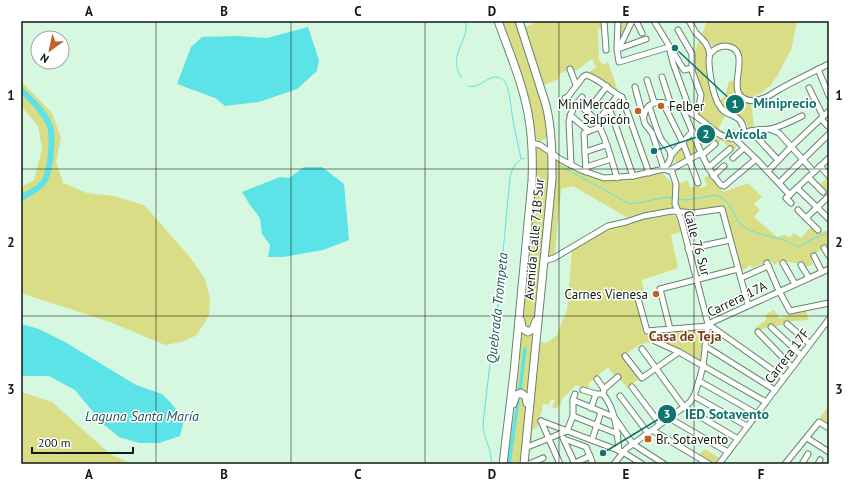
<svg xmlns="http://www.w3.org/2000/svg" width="850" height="485" viewBox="0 0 850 485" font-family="'PT Sans',sans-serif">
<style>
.green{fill:#d9dd85}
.water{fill:#5ce3e7}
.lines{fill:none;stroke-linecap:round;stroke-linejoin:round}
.stream{stroke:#5ce3e7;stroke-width:1}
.canal{stroke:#5ce3e7;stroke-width:3.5}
.river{stroke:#5ce3e7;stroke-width:6}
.minor-casing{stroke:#66856f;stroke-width:7}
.highway-casing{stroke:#66856f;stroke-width:9}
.minor{stroke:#fff;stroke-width:5}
.highway{stroke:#fff;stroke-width:7}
.grid{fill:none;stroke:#0f1b13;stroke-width:1;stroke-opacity:0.55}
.poi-dot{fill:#c35f2a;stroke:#fff;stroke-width:1.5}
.labels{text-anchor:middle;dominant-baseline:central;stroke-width:3;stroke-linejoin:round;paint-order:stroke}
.poi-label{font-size:13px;fill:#0f1b13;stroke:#fff;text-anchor:end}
.street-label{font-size:13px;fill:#0f1b13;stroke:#fff}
.water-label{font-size:14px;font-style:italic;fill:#1e5759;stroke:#fff}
.neighbourhood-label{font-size:14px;font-weight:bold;fill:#7c3c1b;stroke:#fff}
.leader{fill:none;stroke:#0f766e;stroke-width:1.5}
.callout-dot{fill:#0f766e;stroke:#fff;stroke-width:1.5}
.mark-label{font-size:12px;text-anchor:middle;font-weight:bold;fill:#fff}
.callout-label{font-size:14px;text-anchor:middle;font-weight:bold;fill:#0f766e;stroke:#fff;stroke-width:3;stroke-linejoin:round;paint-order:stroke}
.neatline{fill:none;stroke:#0f1b13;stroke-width:1.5}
.grid-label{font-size:13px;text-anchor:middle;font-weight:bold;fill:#0f1b13}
</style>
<rect width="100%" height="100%" fill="#d6f8e0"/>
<!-- green -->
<g class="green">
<path d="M501,21H517L546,117C547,126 552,142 538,141L534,136Z"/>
<path d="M539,21H603V28L598,29L599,55L598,58L603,65L608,62L618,91L596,75L588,73L596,67L592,59L574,72L570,69L560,74L558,79L544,85L524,28Z"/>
<path d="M618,21H631L619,45Z"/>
<path d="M707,21H797L791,50L777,76L771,85L761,93L756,95V98L751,103L754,127L748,128C746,114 733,117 725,109C722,107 721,103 719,101L725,96L729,81L741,80C742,69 745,50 732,45C726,43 718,46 713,46L702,34Z"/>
<path d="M700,39L703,42L708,53L706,63L709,78L726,114L718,129L697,115L701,107L694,71L693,56Z"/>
<path d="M21,81L52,113L61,138L56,162L63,183L87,193L114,196L144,205L189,256L205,279L210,298L209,315L197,335L182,342L165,345L110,322L21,293V187L34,180L42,149L38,126L21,106Z"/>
<path d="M706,126L724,139L731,141L737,147L733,150L721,140L716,144L713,141L711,143L707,141L700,147L695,132Z"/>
<path d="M692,136L698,153L676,164L673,155Z"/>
<path d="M534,148H539L549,155L548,184L539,283L533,324L528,330L522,323Z"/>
<path d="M555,160C565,164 573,169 583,174C608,185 636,178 662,173L672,183H681L687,180L691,188L699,184L701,188L707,185L704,178L709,175L723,192L748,183L762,197L754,204L760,210L754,217L777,237L784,235L790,237L794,233L801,238L812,226L818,233L829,230V246L812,255L811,259L813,264L804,268L802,264L781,261L774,265L771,260L752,268L750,265L742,271L723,208L696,211L666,209L628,218L573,186L561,189L555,254L547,257Z"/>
<path d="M827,178L829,180V195L819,185Z"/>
<path d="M670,214L677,217L681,232L671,235L678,268L642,280L644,292L635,294L645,332L655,331L651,342L639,345L623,356L640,378L627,388L622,381L617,379L608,367L588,384L590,391L576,385L562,399L561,404L556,409L552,407L555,400L551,399L549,405L543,404L538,427L532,430V442H529L540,342L546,343L556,336L567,310L572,250L613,226Z"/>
<path d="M774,310L780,319L789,315L806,311L809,320L793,321L782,325L765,328L758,332L754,329L767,319L765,315Z"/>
<path d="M703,328L700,361L656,340L660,331Z"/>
<path d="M520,331L528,335L535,331L528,394L515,393L520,361Z"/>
<path d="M21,392L52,402L110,454L132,464H21Z"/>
<path d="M519,395L526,400L525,425L521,464H506L509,433L513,420L516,400Z"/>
<path d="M829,405V425L819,419Z"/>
<path d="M705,449L721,459L717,464H711L698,456Z"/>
</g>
<!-- water -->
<g class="water">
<path d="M308,27L319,60L317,71L297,89L259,102L225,106L215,98L177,84L191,47L202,37L237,36L267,38Z"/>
<path d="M304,167H322L344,184L349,240L323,250L283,257H268L270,245L262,234L260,218L250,205L242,192L280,177L289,178Z"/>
<path d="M21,324L39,329L65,342L136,385L162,394L172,404L184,420L180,436L159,443H139L119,437L103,424L75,390L49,376H21Z"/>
</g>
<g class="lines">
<!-- stream -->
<g class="stream">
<path d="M461,77C447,55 469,43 466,21"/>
<path d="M468,86C478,90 487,76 497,77C501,78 503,79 505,82C511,93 511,113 514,125C516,136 519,148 521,159"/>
<path d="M559,165L628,203L633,204L667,197L672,198"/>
<path d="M677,199L686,200L716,195C734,200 732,222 747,229C759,235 772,236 784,240C789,242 793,245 798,247L816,237L829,232"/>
<path d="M491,464C493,450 483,439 483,424L491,354L496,331L497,317L510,177C512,169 516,160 525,158"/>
</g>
<!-- canal -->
<g class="canal">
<path d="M520,389L525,349"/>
<path d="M509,464L518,401"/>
</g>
<!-- river -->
<path class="river" d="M21,90C31,100 43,110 49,124C54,135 51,175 42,184C36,190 28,194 21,198"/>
<!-- minor casing -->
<g class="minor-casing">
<g id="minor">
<path d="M604,21L606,50"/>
<path d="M618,21L617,49L619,62L669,47L673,63L691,113"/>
<path d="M636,21L642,33"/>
<path d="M654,21L684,70L692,68"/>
<path d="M689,21C692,25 694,31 697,34C703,40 707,43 709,51C711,55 709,56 709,60C709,72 713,96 719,105C726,119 743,111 744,133"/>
<path d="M678,30L692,54V71L701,95L700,101L695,115"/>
<path d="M619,48L632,21"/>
<path d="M618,49L646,39"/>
<path d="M710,54C714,49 720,46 726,46C754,49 726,88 743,98C749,102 758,101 764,98C770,96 774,92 780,89C796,80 813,72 829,64"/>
<path d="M570,69L576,85"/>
<path d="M818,69L829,96"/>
<path d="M662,77L671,105"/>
<path d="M647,80L654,102"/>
<path d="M635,87L645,124L652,133L664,169"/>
<path d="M809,88L823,116"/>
<path d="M565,98H567L583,77L586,75C601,79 609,91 622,97L649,173"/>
<path d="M577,103C583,109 591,114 596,121C605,134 612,161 617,178"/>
<path d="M663,103L683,143L698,183"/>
<path d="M649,106C653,117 656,129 661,139C664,145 671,148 671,155C671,161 667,165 664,169"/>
<path d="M608,107L613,118L633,176"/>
<path d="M683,110C695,135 702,164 721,185L724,186L756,159"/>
<path d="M587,112L607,86"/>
<path d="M570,115L589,131"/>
<path d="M644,116C648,90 684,108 697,117C707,123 718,137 730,138C737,139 741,134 747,132C755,129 763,130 771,129C782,126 792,121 802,116"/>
<path d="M821,119L829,127"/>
<path d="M597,122L618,95"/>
<path d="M770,129L779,133L814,172"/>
<path d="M751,131L778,160"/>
<path d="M734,138L756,159L790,195"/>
<path d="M532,143L540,145L560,159L581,170L604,178L633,176L664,169L672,172L676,184L675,204L681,219L708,324L784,378"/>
<path d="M585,152L606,145"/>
<path d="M671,155L693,131"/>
<path d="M702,155L715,144"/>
<path d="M733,158L744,148"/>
<path d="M571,165L569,121L573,109L582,97"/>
<path d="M820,166L829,176"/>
<path d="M586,167L611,159"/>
<path d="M708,168L730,149"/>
<path d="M670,170L701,153"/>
<path d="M768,171L791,147L829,111"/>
<path d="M586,172L584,133L600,127"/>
<path d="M713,176L724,166"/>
<path d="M808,177L823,192"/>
<path d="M779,183L829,134"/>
<path d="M797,188L829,219"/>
<path d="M791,203L786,198L829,158"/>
<path d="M798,210L818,230"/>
<path d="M806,218L829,196"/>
<path d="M824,248L829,256"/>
<path d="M688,249L730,240"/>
<path d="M814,256L822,272"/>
<path d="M544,261L554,258L608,226L626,222L644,216L672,211L694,213L722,209L748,305"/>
<path d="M767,263L779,291L790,311L829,303"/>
<path d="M783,263L795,284"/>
<path d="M801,265L809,278"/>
<path d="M741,278L768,266"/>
<path d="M637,295L647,331L708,326"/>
<path d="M787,324L810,344"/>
<path d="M771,327L801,355"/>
<path d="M670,329L660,289L738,269"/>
<path d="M658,330L655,341L679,352L766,402"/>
<path d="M758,332L792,367"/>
<path d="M705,346L775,390"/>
<path d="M642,349L684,407L738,439"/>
<path d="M625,356L642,378L679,352"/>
<path d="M597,379L604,389"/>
<path d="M699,381L757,414"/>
<path d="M632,387L660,424"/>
<path d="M583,390L596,394H603"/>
<path d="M603,394C616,410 617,431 619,451"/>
<path d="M603,394L604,389L618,377"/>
<path d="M620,396L648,433"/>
<path d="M694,396L747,426"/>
<path d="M573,400L614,417L633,444L664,464"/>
<path d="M591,408L596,394"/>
<path d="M573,416L618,434"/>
<path d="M669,418L728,452"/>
<path d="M541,421L623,452L642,464"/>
<path d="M541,421L560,464"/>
<path d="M652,430L709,464"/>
<path d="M563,438L575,464"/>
<path d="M807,438L829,452"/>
<path d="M564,439L586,447L593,464"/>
<path d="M592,440L601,412"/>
<path d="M525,448L567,431L573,416V400L575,394"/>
<path d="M529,464L543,458"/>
<path d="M573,464L590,456"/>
<path d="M614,464L626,449L684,407L690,402L694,396L699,381L703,366L708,324L829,269"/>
<path d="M719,464L829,319"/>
<path d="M785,464L819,422L829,428"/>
<path d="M802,464L808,454"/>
<path d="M818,464L820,460"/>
</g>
</g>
<!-- highway casing -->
<g class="highway-casing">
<g id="highway">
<path d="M498,21C509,51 522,82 528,113C532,135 533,158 532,181L514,372L503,464"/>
<path d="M519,21L546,105C552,129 552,154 552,179L524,464"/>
<path d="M521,321L522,328L528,332L533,329L536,321"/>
<path d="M513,404L516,395L521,393L526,397L527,403"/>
</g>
</g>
<!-- minor -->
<use href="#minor" class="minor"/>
<!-- highway -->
<use href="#highway" class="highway"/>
</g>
<!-- grid -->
<path class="grid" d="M156,21V464M291,21V464M425,21V464M559,21V464M694,21V464M21,169H829M21,316H829"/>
<!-- markers -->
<g class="poi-dot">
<circle cx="661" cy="106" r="4"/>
<circle cx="638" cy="111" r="4"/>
<circle cx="656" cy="294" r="4"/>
<rect x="644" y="435" width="8" height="8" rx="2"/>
</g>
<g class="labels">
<!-- poi labels -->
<g class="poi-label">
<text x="630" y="104">MiniMercado<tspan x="630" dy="15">Salpicón</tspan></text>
<text x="669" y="106" text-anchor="start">Felber</text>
<text x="648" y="294">Carnes Vienesa</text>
<text x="656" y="439" text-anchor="start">Br. Sotavento</text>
</g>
<!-- street labels -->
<g class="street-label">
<text transform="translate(534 239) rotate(-85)">Avenida Calle 71B Sur</text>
<text transform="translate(697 243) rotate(74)">Calle 76 Sur</text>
<text transform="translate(737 299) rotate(-26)">Carrera 17A</text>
<text transform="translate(787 356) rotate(-53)">Carrera 17F</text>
</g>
<!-- water labels -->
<g class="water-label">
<text transform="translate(497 308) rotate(-84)">Quebrada Trompeta</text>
<text x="142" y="416">Laguna Santa María</text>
</g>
<!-- neighbourhood labels -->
<g class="neighbourhood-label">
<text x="685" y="336">Casa de Teja</text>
</g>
</g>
<!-- callouts -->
<path class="leader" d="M675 48L735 104M654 151L706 134M603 453L667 414"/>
<g class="callout-dot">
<circle cx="675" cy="48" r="4"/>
<circle cx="654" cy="151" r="4"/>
<circle cx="603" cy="453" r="4"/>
<circle cx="735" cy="104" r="10"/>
<circle cx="706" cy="134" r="10"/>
<circle cx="667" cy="414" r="10"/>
</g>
<g class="mark-label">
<text x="735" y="108">1</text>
<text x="706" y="138">2</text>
<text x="667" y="418">3</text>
</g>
<g class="callout-label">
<text x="785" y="108">Miniprecio</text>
<text x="746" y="139">Avícola</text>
<text x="727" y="419">IED Sotavento</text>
</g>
<!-- border -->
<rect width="850" height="485" fill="none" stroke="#ffffff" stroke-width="44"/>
<!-- north arrow -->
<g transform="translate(50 50) rotate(213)"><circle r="19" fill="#ffffff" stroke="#9fa4a1"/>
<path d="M0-3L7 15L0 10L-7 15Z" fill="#c35f2a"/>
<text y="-6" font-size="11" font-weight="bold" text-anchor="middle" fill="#0f1b13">N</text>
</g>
<!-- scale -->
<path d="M32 447v6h101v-6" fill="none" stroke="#0f1b13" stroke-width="2"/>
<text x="38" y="447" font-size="12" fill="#0f1b13" stroke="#ffffff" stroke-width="3" paint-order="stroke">200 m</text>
<rect x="22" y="22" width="806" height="441" class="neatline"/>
<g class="grid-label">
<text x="89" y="16">A</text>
<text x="224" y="16">B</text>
<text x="358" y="16">C</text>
<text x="492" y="16">D</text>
<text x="626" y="16">E</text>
<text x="761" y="16">F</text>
<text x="11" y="100">1</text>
<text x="839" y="100">1</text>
<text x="11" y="247">2</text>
<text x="839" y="247">2</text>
<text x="11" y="394">3</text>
<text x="839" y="394">3</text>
<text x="89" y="479">A</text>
<text x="224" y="479">B</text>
<text x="358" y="479">C</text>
<text x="492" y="479">D</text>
<text x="626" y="479">E</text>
<text x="761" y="479">F</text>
</g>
</svg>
